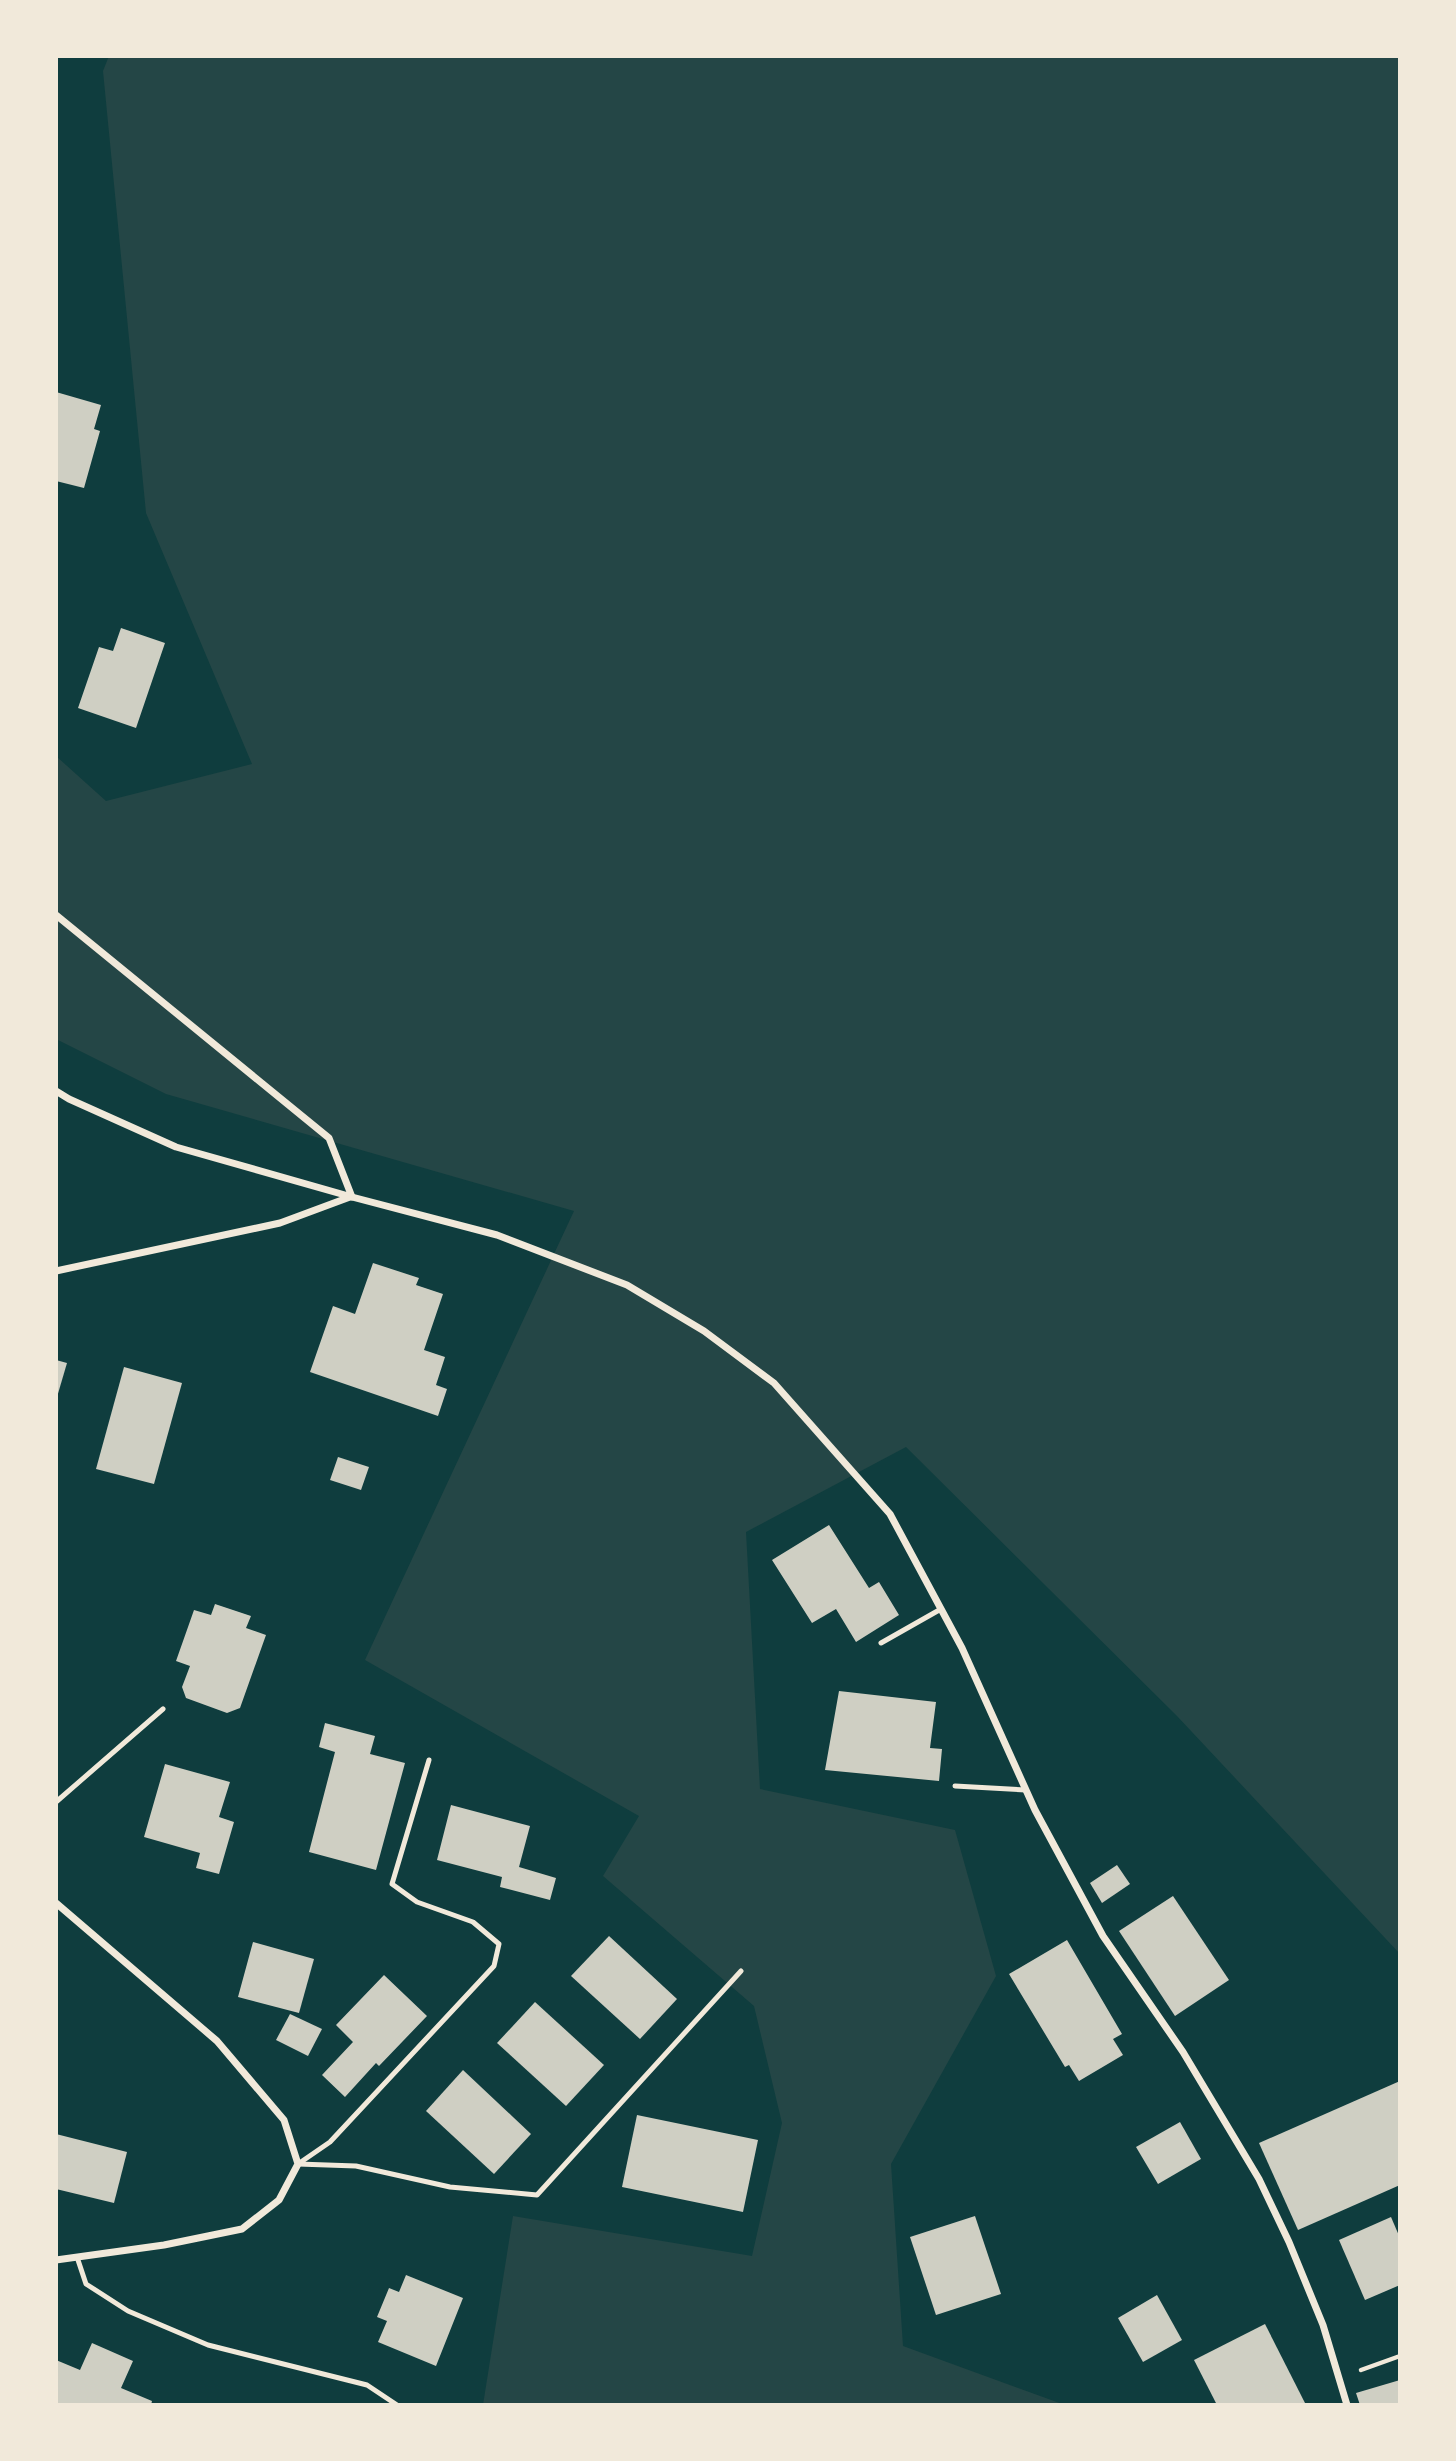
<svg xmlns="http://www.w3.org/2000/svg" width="1456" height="2461" viewBox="0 0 1456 2461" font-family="'PT Sans Narrow',sans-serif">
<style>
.green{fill:#244646}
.building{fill:#cfcfc3}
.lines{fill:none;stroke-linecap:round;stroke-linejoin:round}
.path{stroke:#f1e9da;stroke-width:4.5}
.service{stroke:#f1e9da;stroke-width:5}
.minor{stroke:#f1e9da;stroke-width:7}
</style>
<rect width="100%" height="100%" fill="#0f3d3e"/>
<!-- green -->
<path class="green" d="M109,56H1400V1954L1177,1716L906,1447L746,1532L760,1789L955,1830L996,1976L891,2164L903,2346L1065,2405H483L513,2216L752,2256L782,2123L754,2006L603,1876L639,1816L365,1660L574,1211L166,1094L56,1039V756L106,801L252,764L146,513L103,71Z"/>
<!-- building -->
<g class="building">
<path d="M56,392L101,405L94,429L100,431L84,488L56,481Z"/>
<path d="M121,628L165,643L136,728L78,708L99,647L113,651Z"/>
<path d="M373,1263L419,1278L416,1285L443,1294L424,1350L445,1357L436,1385L447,1389L438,1416L310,1372L333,1306L355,1314Z"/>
<path d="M56,1360L67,1363L57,1397H56Z"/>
<path d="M124,1367L182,1383L154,1484L96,1469Z"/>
<path d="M338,1457L369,1467L361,1490L330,1480Z"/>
<path d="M829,1525L869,1588L879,1582L899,1615L856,1642L836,1609L812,1623L772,1560Z"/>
<path d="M215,1604L251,1616L246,1628L266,1635L240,1708L227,1713L186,1698L182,1687L190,1666L176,1661L194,1610L211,1615Z"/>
<path d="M839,1691L936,1702L930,1748L942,1749L939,1781L825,1770Z"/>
<path d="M325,1723L375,1736L370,1754L405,1763L376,1870L309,1852L335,1752L319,1747Z"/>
<path d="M165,1764L230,1782L219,1817L234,1822L219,1874L196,1868L200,1853L144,1837Z"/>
<path d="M451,1805L530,1826L519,1867L556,1878L550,1900L500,1887L502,1877L437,1860Z"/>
<path d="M1117,1865L1130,1884L1102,1903L1090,1883Z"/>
<path d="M1173,1896L1229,1980L1175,2016L1119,1931Z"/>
<path d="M609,1936L677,1999L640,2039L571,1976Z"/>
<path d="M1067,1940L1122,2034L1113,2039L1123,2055L1079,2081L1069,2065L1065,2067L1009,1974Z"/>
<path d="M253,1942L314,1959L299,2013L238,1997Z"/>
<path d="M384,1975L427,2016L379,2066L376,2063L345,2097L322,2075L353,2042L336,2025Z"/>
<path d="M535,2002L604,2065L566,2106L497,2043Z"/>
<path d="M290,2014L322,2029L308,2056L276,2040Z"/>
<path d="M463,2070L531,2134L494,2174L426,2111Z"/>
<path d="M1400,2081V2185L1298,2230L1259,2143Z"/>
<path d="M637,2115L758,2140L743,2212L622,2187Z"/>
<path d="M1180,2122L1201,2159L1158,2184L1136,2147Z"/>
<path d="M56,2134L127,2152L114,2203L56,2189Z"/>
<path d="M975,2216L1001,2294L936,2315L910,2237Z"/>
<path d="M1391,2217L1400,2238V2285L1365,2300L1339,2240Z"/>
<path d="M406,2275L463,2298L436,2366L378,2342L387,2321L377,2317L389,2288L399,2292Z"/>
<path d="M1157,2295L1182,2340L1143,2362L1118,2318Z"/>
<path d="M1265,2324L1306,2405H1217L1194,2360Z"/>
<path d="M92,2343L133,2361L121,2388L152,2401L151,2405H56V2360L80,2370Z"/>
<path d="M1400,2380V2405H1360L1356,2393Z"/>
</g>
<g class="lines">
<!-- path -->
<path class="path" d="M1361,2370L1400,2356"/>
<!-- service -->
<g class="service">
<path d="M881,1643L941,1609"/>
<path d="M955,1786L1026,1790"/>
<path d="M56,1802L163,1709"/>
<path d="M298,2164L330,2142L494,1966L499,1944L473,1922L417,1902L392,1884L429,1760"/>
<path d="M298,2164L356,2166L450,2187L537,2195L741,1971"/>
<path d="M77,2257L86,2284L128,2311L208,2345L367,2385L397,2405"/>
</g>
<!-- minor -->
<g class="minor">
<path d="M56,915L329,1138L352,1197"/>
<path d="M56,1091L69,1099L176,1147L352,1197L497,1235L627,1285L704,1331L774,1383L890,1514L962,1648L1035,1810L1103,1936L1183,2052L1259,2179L1289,2242L1323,2325L1347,2405"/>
<path d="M56,1271L280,1223L350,1197"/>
<path d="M56,1903L217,2041L284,2120L298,2164L279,2200L242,2229L164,2245L56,2260"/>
</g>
</g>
<!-- border -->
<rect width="1456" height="2461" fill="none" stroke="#f1e9da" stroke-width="116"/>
</svg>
